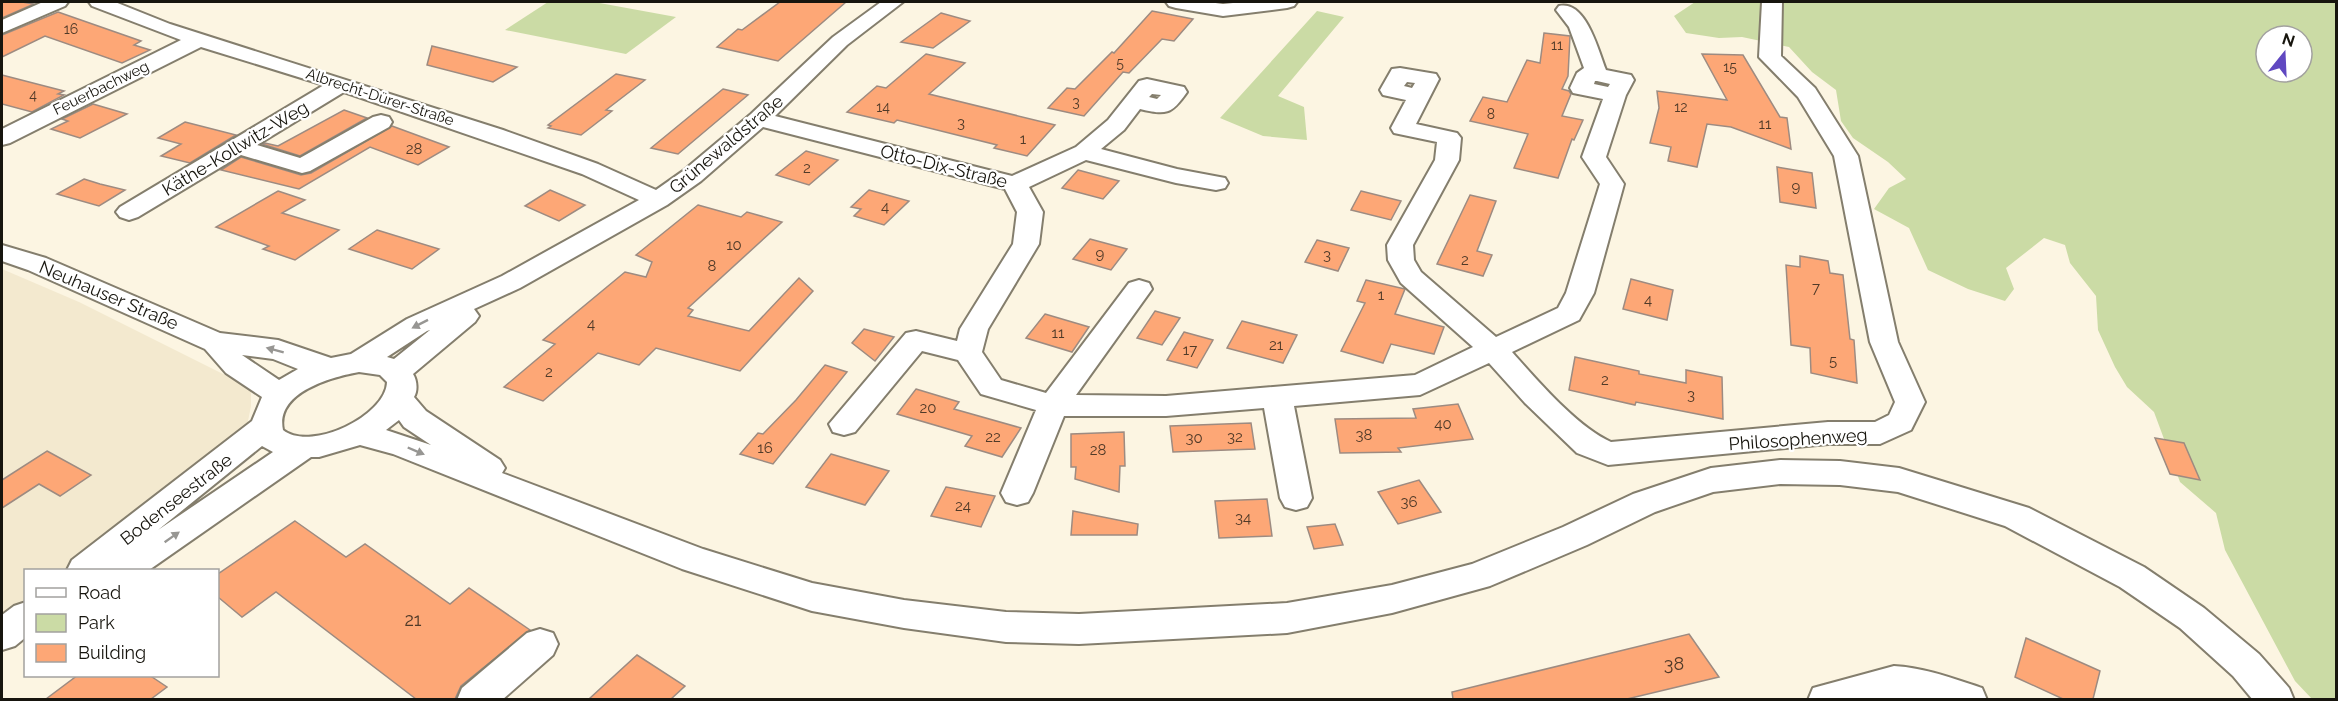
<svg xmlns="http://www.w3.org/2000/svg" width="2338" height="701" viewBox="0 0 2338 701" font-family="Raleway,sans-serif">
<style>
.built{fill:#f3e9cf}
.green{fill:#cbdba5;fill-rule:evenodd}
.building{fill:#fda776;stroke:#9d8b81;stroke-width:1.5}
.lines{fill:none;stroke-linecap:round;stroke-linejoin:round}
.minor-casing{stroke:#847e6d;stroke-width:4}
.minor{fill:#fff;fill-rule:evenodd}
.oneway{fill:#979693}
.labels{text-anchor:middle;dominant-baseline:central;stroke-width:4.5;stroke-linejoin:round;paint-order:stroke}
.far-number-label{font-size:14px;fill:#503a28}
.far-street-label{font-size:15px;fill:#17150e;stroke:#fff}
.number-label{font-size:15px;fill:#503a28}
.street-label{font-size:18px;fill:#17150e;stroke:#fff}
.near-number-label{font-size:18px;fill:#503a28}
</style>
<rect width="100%" height="100%" fill="#fcf5e2"/>
<!-- built -->
<path class="built" d="M2,269L79,302L251,388V406L246,431L151,507L64,570H26L25,599L2,616Z"/>
<!-- green -->
<g class="green">
<path d="M548,2H594L676,17L626,54L505,30Z"/>
<path d="M1695,2H2336V699H2312L2295,681L2225,550L2216,513L2180,482L2154,412L2127,387L2115,367L2098,330L2096,296L2070,263L2065,245L2044,238L2006,268L2014,289L2005,301L1968,289L1928,270L1909,228L1874,209L1889,188L1906,179L1888,162L1853,138L1841,121L1836,90L1812,72L1789,47L1742,37L1719,38L1686,33L1674,16ZM2266,36H2302V72H2266Z"/>
<path d="M1317,11L1344,17L1278,96L1304,107L1307,140L1263,136L1220,118Z"/>
</g>
<!-- building -->
<g class="building">
<path d="M2,2H22L34,4L2,18Z"/>
<path d="M780,2H846L778,61L717,47L738,29L742,30Z"/>
<path d="M1152,11L1193,19L1174,41L1162,39L1129,73L1123,72L1084,116L1048,108L1067,88L1075,89L1112,52L1114,53Z"/>
<path d="M58,12L141,41L134,45L150,50L122,63L45,36L2,57V35Z"/>
<path d="M941,13L970,21L933,48L901,42Z"/>
<path d="M1544,33L1570,36L1568,76L1562,89L1569,91L1571,94L1562,116L1583,120L1574,140L1572,139L1558,178L1514,168L1528,134L1470,121L1483,97L1507,102L1527,60L1540,63Z"/>
<path d="M432,46L517,67L493,82L427,65Z"/>
<path d="M926,54L965,63L929,94L1055,125L1027,156L994,148L997,145L897,120L894,123L847,112L877,86L886,88Z"/>
<path d="M1702,54L1743,55L1780,117L1787,118L1791,149L1731,127L1707,124L1697,167L1668,161L1671,147L1650,143L1659,108L1657,91L1727,100Z"/>
<path d="M616,74L645,80L606,110L612,111L581,135L548,128L551,126L548,125Z"/>
<path d="M2,75L64,91L58,94L64,95L32,112L2,104Z"/>
<path d="M723,89L748,95L678,154L651,148Z"/>
<path d="M93,104L127,114L80,138L51,129L68,121L62,119Z"/>
<path d="M344,110L367,118L300,156L262,144L265,143L278,146Z"/>
<path d="M185,122L236,135L190,163L161,156L181,144L158,138Z"/>
<path d="M392,126L449,147L418,165L370,147L299,189L221,170L241,157L301,175L311,173Z"/>
<path d="M806,151L838,160L809,185L776,175Z"/>
<path d="M1777,167L1812,173L1816,208L1780,202Z"/>
<path d="M1078,170L1119,181L1103,199L1062,188Z"/>
<path d="M84,179L100,184L125,190L99,206L57,194Z"/>
<path d="M550,190L585,205L559,221L525,206Z"/>
<path d="M869,190L909,201L884,225L854,216L861,209L851,207Z"/>
<path d="M278,191L305,200L282,213L339,230L295,260L263,249L269,246L216,227Z"/>
<path d="M1361,191L1401,201L1391,220L1351,210Z"/>
<path d="M1470,195L1496,201L1477,251L1492,255L1483,276L1437,264Z"/>
<path d="M698,205L741,217L747,212L782,222L688,308L693,310L688,316L749,331L799,278L813,291L740,371L656,348L639,365L598,353L543,401L504,387L555,344L543,340L625,272L646,277L652,262L636,255Z"/>
<path d="M377,230L439,249L412,269L349,249Z"/>
<path d="M1090,239L1127,249L1111,270L1073,259Z"/>
<path d="M1317,240L1349,248L1338,271L1305,262Z"/>
<path d="M1800,256L1828,261L1830,273L1843,275L1850,339L1854,340L1857,383L1811,373L1810,348L1791,345L1786,265L1800,267Z"/>
<path d="M1631,279L1673,290L1667,320L1623,309Z"/>
<path d="M1366,280L1405,289L1395,314L1444,327L1434,354L1391,344L1383,363L1341,351L1365,303L1357,301Z"/>
<path d="M1155,311L1180,318L1162,345L1137,338Z"/>
<path d="M1045,314L1089,327L1072,352L1026,338Z"/>
<path d="M1242,321L1297,335L1283,363L1227,348Z"/>
<path d="M864,329L894,337L875,361L852,343Z"/>
<path d="M1184,332L1213,340L1197,368L1167,360Z"/>
<path d="M1575,357L1639,371V374L1686,383V370L1722,377L1723,419L1636,402L1635,405L1569,390Z"/>
<path d="M825,365L847,372L773,464L740,454L758,433L763,434L796,400Z"/>
<path d="M916,389L959,402L954,409L1021,428L1002,457L965,446L972,436L897,414Z"/>
<path d="M1458,404L1473,439L1398,448L1401,452L1340,453L1335,419L1416,418L1413,409Z"/>
<path d="M1251,423L1255,449L1173,452L1170,426Z"/>
<path d="M1124,432L1125,466H1120L1119,492L1075,479L1076,467H1071V434Z"/>
<path d="M2155,438L2184,443L2200,480L2170,474Z"/>
<path d="M47,451L91,475L60,496L39,484L2,508V480Z"/>
<path d="M831,454L889,471L865,505L806,487Z"/>
<path d="M1419,480L1441,512L1398,524L1378,492Z"/>
<path d="M946,487L995,496L981,527L931,516Z"/>
<path d="M1267,499L1272,536L1219,538L1215,501Z"/>
<path d="M1073,511L1138,524L1137,535H1071Z"/>
<path d="M295,521L346,557L365,544L450,604L469,588L530,630L461,686L455,699H416L276,592L242,617L218,597V574Z"/>
<path d="M1335,524L1343,545L1314,549L1307,527Z"/>
<path d="M1689,634L1719,677L1627,699H1453L1452,692Z"/>
<path d="M2026,638L2100,671L2093,699H2063L2015,677Z"/>
<path d="M637,655L685,686L671,699H589Z"/>
<path d="M78,675H149L167,687L151,699H46Z"/>
</g>
<g class="lines">
<!-- minor casing -->
<g class="minor-casing">
<g id="minor">
<path d="M43,2H68L65,6L2,33V20Z"/>
<path d="M89,2H115L170,24L503,130L598,164L656,190L683,171L751,114L833,37L881,2H903L847,45L775,116L1012,176L1076,147L1108,120L1139,81L1147,79L1184,87L1187,92C1171,115 1166,115 1140,109L1124,130L1101,149L1177,169L1225,178L1228,183L1225,188L1216,190L1176,183L1086,160L1029,187L1043,212L1039,244L988,329L982,352L1001,380L1046,393L1129,283L1139,280L1149,283L1152,289L1076,395L1166,396L1415,375L1473,347L1401,283L1388,260L1387,245L1435,160L1437,142L1394,133L1391,128L1406,100L1383,95L1380,90L1392,69L1400,68L1436,74L1439,79L1416,124L1457,133L1461,138L1459,160L1413,245L1414,260L1421,272L1496,337L1558,308L1566,293L1600,184L1582,157L1603,99L1573,93L1570,88L1577,73L1584,68L1569,27L1556,10L1559,6C1586,0 1598,50 1606,70L1631,75L1634,80L1626,95L1606,157L1624,184L1594,293L1579,320L1512,352C1537,380 1577,427 1611,442L1828,422H1875L1889,415L1895,402L1870,342L1834,156L1798,97L1759,57L1762,2H1782L1781,56L1815,88L1858,156L1898,342L1925,402L1911,430L1880,444H1828L1608,465L1577,453L1525,403L1489,363L1420,395L1294,406L1312,498L1307,507L1296,510L1285,507L1280,498L1264,408L1166,416H1064L1033,493L1028,502L1017,505L1006,502L1001,493L1036,410L981,394L958,360L922,351L855,432L844,435L833,432L829,424L906,333L916,331L957,341L960,329L1013,244L1017,212L1005,189L763,127L701,181L667,205L520,288L474,309L479,316L475,322L413,374C417,380 418,391 414,397L426,411L500,460L505,468L502,473L703,549L812,583L904,600L1006,612L1079,614L1287,603L1392,585L1472,564L1563,527L1633,494L1711,468L1780,460L1840,461L1899,468L2029,508L2144,567L2204,608L2259,654L2289,688L2294,700H2253L2233,676L2180,628L2120,587L2005,526L1898,492L1840,485L1780,484L1713,492L1655,512L1587,545L1490,586L1392,613L1287,633L1079,644L1006,642L904,628L812,611L682,569L393,454L360,445L319,457H311L149,570H67L72,560L252,421L262,397L226,373L205,349L28,270L2,261V245L46,258L220,333L278,340L331,358L351,354L407,319L502,276L639,200L582,174L344,92L257,145L300,158L373,117L381,115L389,117L392,122L389,127L310,171L302,173L241,155L138,217L129,220L120,217L116,212L120,207L324,85L201,47L10,143L2,145V129L181,40L92,6ZM1595,81H1597L1610,84L1608,87L1594,84ZM1407,82L1415,83L1412,88L1404,86ZM1152,94L1161,95L1157,99L1149,97ZM430,330L394,359L387,357L427,331ZM242,355L273,359L298,369L279,380ZM359,372L380,375L387,382C386,416 311,452 283,430C275,392 332,377 359,372ZM399,420L404,427L431,445L386,430ZM262,446L273,452L158,530Z"/>
<path d="M1166,2H1208L1223,4L1243,2H1297L1294,6L1287,8L1223,16L1176,8L1169,6Z"/>
<path d="M26,602V637L15,646L2,650V615L14,606Z"/>
<path d="M540,629L553,633L558,644L553,655L502,700H457L462,688L527,633Z"/>
<path d="M1894,666C1926,668 1952,678 1982,688L1987,700H1808L1813,688Z"/>
</g>
</g>
<!-- minor -->
<use href="#minor" class="minor"/>
</g>
<!-- one-way arrows -->
<defs><path id="oneway-solid" d="M-6-.8H1V-3.2L6.5 0L1 3.2V.8H-6Z" transform="scale(1.5)"/></defs>
<g class="oneway">
<use href="#oneway-solid" transform="translate(420 324) rotate(153)"/>
<use href="#oneway-solid" transform="translate(275 350) rotate(-165)"/>
<use href="#oneway-solid" transform="translate(416 451) rotate(23)"/>
<use href="#oneway-solid" transform="translate(172 537) rotate(-35)"/>
</g>
<g class="labels">
<!-- far-number labels -->
<g class="far-number-label">
<text x="71" y="29">16</text>
<text x="1557" y="45">11</text>
<text x="1120" y="63">5</text>
<text x="1730" y="67">15</text>
<text x="33" y="95">4</text>
<text x="1076" y="102">3</text>
<text x="883" y="107">14</text>
<text x="1681" y="107">12</text>
<text x="1491" y="114">8</text>
</g>
<!-- far-street labels -->
<g class="far-street-label">
<text transform="translate(101 88) rotate(-26)">Feuerbachweg</text>
<text transform="translate(380 97) rotate(18)">Albrecht-Dürer-Straße</text>
</g>
<!-- number labels -->
<g class="number-label">
<text x="961" y="123">3</text>
<text x="1765" y="124">11</text>
<text x="1023" y="139">1</text>
<text x="414" y="149">28</text>
<text x="807" y="168">2</text>
<text x="1796" y="187">9</text>
<text x="885" y="207">4</text>
<text x="734" y="245">10</text>
<text x="1100" y="254">9</text>
<text x="1327" y="255">3</text>
<text x="1465" y="260">2</text>
<text x="712" y="266">8</text>
<text x="1816" y="288">7</text>
<text x="1381" y="295">1</text>
<text x="1648" y="300">4</text>
<text x="591" y="324">4</text>
<text x="1058" y="333">11</text>
<text x="1276" y="345">21</text>
<text x="1190" y="350">17</text>
<text x="1833" y="361">5</text>
<text x="549" y="372">2</text>
<text x="1605" y="380">2</text>
<text x="1691" y="395">3</text>
<text x="928" y="408">20</text>
<text x="1443" y="424">40</text>
<text x="1364" y="435">38</text>
<text x="993" y="437">22</text>
<text x="1235" y="437">32</text>
<text x="1194" y="438">30</text>
<text x="765" y="448">16</text>
<text x="1098" y="450">28</text>
<text x="1409" y="502">36</text>
<text x="963" y="506">24</text>
<text x="1243" y="518">34</text>
</g>
<!-- street labels -->
<g class="street-label">
<text transform="translate(726 144) rotate(-40)">Grünewaldstraße</text>
<text transform="translate(235 148) rotate(-31)">Käthe-Kollwitz-Weg</text>
<text transform="translate(944 166) rotate(14)">Otto-Dix-Straße</text>
<text transform="translate(109 295) rotate(23)">Neuhauser Straße</text>
<text transform="translate(1798 439) rotate(-4)">Philosophenweg</text>
<text transform="translate(176 499) rotate(-38)">Bodenseestraße</text>
</g>
<!-- near-number labels -->
<g class="near-number-label">
<text x="413" y="619">21</text>
<text x="1674" y="663">38</text>
</g>
</g>
<!-- border -->
<rect width="2338" height="701" fill="none" stroke="#17150e" stroke-width="6"/>
<!-- legend -->
<rect x="24" y="569" width="195" height="108" fill="#ffffff" stroke="#a2a19f" stroke-width="1.5"/>
<rect x="36" y="588" width="30" height="9" fill="#ffffff" stroke="#a2a19f" stroke-width="1.5"/>
<text x="78" y="599" font-size="18" fill="#17150e">Road</text>
<rect x="36" y="614" width="30" height="18" fill="#cbdba5" stroke="#a2a19f" stroke-width="1.5"/>
<text x="78" y="629" font-size="18" fill="#17150e">Park</text>
<rect x="36" y="644" width="30" height="18" fill="#fda776" stroke="#a2a19f" stroke-width="1.5"/>
<text x="78" y="659" font-size="18" fill="#17150e">Building</text>
<!-- north arrow -->
<g transform="translate(2284 54) rotate(18)"><circle r="28" fill="#ffffff" stroke="#a2a19f" stroke-width="1.5"/>
<path d="M0-4.5L10 22L0 15L-10 22Z" fill="#6048c1"/>
<text y="-9" font-size="16" font-weight="bold" text-anchor="middle" fill="#17150e">N</text>
</g>
</svg>
